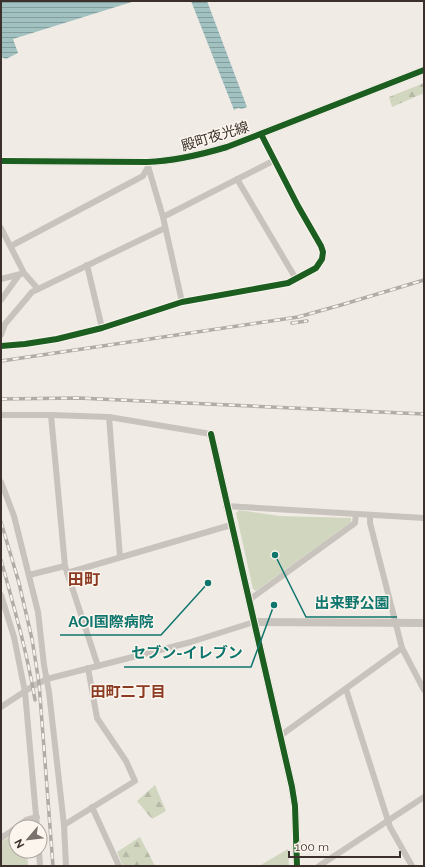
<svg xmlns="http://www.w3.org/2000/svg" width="425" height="867" viewBox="0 0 425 867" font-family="Raleway,'Noto Sans JP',sans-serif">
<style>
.forest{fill:url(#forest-firs)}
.green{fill:#d1d6bf}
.water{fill:url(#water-rules)}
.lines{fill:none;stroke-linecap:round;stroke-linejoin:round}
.minor{stroke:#c9c3be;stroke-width:6}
.tertiary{stroke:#c9c3be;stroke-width:8}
.rail-casing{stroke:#b1aca8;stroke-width:3.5}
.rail{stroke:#fbf5ee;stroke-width:2;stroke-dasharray:6;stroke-linecap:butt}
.cycleway-casing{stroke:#fbf5ee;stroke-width:8}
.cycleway{stroke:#1b5e20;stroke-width:6}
.labels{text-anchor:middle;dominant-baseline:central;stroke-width:3;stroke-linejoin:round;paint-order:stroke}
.street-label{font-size:14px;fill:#3b302b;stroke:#fbf5ee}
.neighbourhood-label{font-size:15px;font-weight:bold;fill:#8c3b22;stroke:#fbf5ee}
.quarter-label{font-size:16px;font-weight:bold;fill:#8c3b22;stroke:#fbf5ee}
.leader{fill:none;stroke:#0f766e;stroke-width:1.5}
.callout-dot{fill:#0f766e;stroke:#fbf5ee;stroke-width:1.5}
.callout-label{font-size:15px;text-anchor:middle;font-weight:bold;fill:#0f766e;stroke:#fbf5ee;stroke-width:3;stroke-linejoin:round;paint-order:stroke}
</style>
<defs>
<pattern id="forest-firs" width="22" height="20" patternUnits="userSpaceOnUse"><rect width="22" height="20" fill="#d1d6bf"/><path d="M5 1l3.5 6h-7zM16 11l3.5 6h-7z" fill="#b4b8a4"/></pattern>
<pattern id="water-rules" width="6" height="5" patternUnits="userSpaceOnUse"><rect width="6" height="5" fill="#a1c2c1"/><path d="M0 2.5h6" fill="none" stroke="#849e9d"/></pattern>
</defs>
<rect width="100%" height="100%" fill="#f0ebe5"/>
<!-- forest -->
<g class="forest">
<path d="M424,83V93L392,107L389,97Z"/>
<path d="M155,785L166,811L152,819L137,801Z"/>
<path d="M140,837L155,866H123L117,852Z"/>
</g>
<!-- green -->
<g class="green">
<path d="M239,510L280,516L351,518V522L256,591L253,589L236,513Z"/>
<path d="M16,833V851H27L28,866H1V842Z"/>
<path d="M288,849L289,866H259Z"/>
</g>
<!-- water -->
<g class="water">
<path d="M1,1H135L13,39L18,53L6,59L1,57Z"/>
<path d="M191,1H207L247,107L242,109L238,108L234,110Z"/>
</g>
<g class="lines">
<!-- minor -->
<g class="minor">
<path d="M148,166L163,217L182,302"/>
<path d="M237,179L296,279"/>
<path d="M163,217L275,160"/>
<path d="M1,228L24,273L38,289"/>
<path d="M11,246L143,176L148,167"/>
<path d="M87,265L102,328"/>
<path d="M1,279L21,274"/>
<path d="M1,300L19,275"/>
<path d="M1,335L5,324L32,292L165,228"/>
<path d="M1,346L25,344L57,339L102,328L182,302L288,283L316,268L322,259L323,252L321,246L298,206L261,134"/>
<path d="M1,415H51L109,417L211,434"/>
<path d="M51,415L65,566L98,666"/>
<path d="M109,417L120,557"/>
<path d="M1,482L14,516L38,612L44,665L49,692L64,825L66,866"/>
<path d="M226,506L424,518"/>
<path d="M370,515V523L402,648L424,690"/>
<path d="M67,573L231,525"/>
<path d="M29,575L65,566"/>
<path d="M1,595L14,637L25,692L37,827"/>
<path d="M249,600L355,523L356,514"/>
<path d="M346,689L390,827L412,866"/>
<path d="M1,707L33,686L47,679L191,642L254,622"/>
<path d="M280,736L402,648"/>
<path d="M92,807L119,866"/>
<path d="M64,825L135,781L126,761L97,718L88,668"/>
<path d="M17,827L26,820L37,817"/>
<path d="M1,838L16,828"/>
<path d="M39,851L40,866"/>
<path d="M319,866L424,797"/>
</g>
<!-- tertiary -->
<g class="tertiary">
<path d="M1,161L147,162C175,161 200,155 227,147L424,70"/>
<path d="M211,434L292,787L295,806L297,866"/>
<path d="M254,622L424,623"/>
</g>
<!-- rail casing -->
<g class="rail-casing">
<g id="rail">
<path d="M292,323L307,321"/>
<path d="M1,361L298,317L341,305L424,280"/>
<path d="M1,399L78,398L424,414"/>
<path d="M1,522L19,583L32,639L39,683L53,866"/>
<path d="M1,560C14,607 27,652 35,700"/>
</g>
</g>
<!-- rail -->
<use href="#rail" class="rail"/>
<!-- cycleway casing -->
<g class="cycleway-casing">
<g id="cycleway">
<path d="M1,161L147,162C175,161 200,155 227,147L424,70"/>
<path d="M1,346L25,344L57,339L102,328L182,302L288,283L316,268L322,259L323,252L321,246L298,206L261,134"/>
<path d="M211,434L292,787L295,806L297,866"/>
</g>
</g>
<!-- cycleway -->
<use href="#cycleway" class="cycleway"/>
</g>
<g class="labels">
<!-- street labels -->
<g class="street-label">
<text transform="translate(215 136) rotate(-17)">殿町夜光線</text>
</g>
<!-- neighbourhood labels -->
<g class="neighbourhood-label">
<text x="128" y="692">田町二丁目</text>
</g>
<!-- quarter labels -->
<g class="quarter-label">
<text x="84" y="579">田町</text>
</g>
</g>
<!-- callouts -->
<path class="leader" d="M275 555L306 617H397M208 583L161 635H60M274 605L251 667H124"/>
<g class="callout-dot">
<circle cx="275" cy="555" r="4"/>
<circle cx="208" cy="583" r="4"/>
<circle cx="274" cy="605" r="4"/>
</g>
<g class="callout-label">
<text x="352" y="608">出来野公園</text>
<text x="111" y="627">AOI国際病院</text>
<text x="187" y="658">セブン-イレブン</text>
</g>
<!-- border -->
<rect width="425" height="867" fill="none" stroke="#3b302b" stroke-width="4"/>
<!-- north arrow -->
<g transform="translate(28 839) rotate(242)"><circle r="19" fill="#fbf5ee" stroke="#aea6a0"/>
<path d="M0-3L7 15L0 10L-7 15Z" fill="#7a716c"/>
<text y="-6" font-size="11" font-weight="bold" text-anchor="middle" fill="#3b302b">N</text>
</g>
<!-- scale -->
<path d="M289 851v6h111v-6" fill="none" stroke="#3b302b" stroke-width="2"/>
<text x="295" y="851" font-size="12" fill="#3b302b" stroke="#fbf5ee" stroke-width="3" paint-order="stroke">100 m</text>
</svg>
